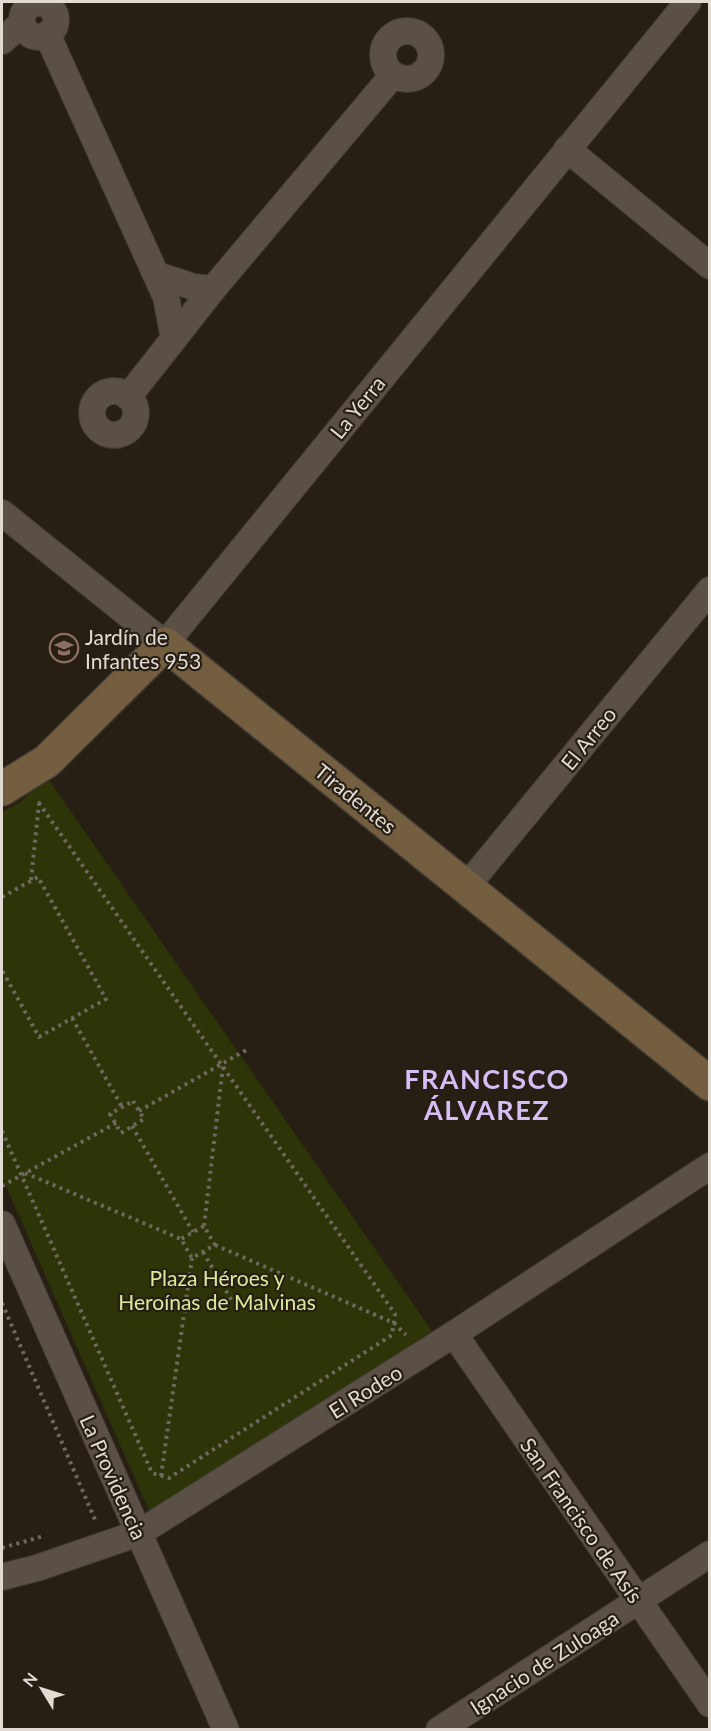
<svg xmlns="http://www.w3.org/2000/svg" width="711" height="1731" viewBox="0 0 711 1731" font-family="Lato,sans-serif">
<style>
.green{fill:#2d3407}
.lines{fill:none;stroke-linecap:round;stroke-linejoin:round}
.street-casing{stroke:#413b34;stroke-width:28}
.secondary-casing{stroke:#413b34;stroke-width:36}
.path{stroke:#6f685f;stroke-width:4;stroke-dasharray:3 4.5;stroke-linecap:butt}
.street{stroke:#5a5045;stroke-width:26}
.secondary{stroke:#735f40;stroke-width:33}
.labels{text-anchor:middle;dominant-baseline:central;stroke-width:4.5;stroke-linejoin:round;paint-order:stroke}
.street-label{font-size:21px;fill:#e1dbd4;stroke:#271e14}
.poi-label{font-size:21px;fill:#e1dbd4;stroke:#271e14;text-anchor:start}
.park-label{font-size:21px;fill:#daea9d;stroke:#271e14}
.district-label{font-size:27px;font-weight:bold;letter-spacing:1.5px;fill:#d5bdf5;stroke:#271e14}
</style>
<rect width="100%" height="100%" fill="#271e14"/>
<!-- green -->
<path class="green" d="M47,777L432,1331L151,1515L2,1177V812L19,803Z"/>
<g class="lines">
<!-- street casing -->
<g class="street-casing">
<g id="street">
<circle cx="39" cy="20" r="17"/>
<circle cx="407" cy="55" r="24"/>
<path d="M47,34L166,297L174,338"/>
<path d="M2,41L22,23"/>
<path d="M567,149L710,266"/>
<path d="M157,275L194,287L213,289"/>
<circle cx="114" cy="413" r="22"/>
<path d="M128,397L213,289L393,75"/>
<path d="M2,513L165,644L688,2"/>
<path d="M466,887L710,590"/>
<path d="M2,1224L226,1730"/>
<path d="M454,1334L710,1704"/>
<path d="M2,1577L37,1568L139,1533L454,1334L710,1166"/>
<path d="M439,1730L710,1554"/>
</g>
</g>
<!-- secondary casing -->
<g class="secondary-casing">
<path id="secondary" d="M2,789L47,761L165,644L710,1084"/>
</g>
<!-- path -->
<g class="path">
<path d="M31,880L39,803"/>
<path d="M2,897L38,877L106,999L39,1037L2,970"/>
<path d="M72,1018L122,1107"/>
<path d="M133,1101L144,1119L121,1133L110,1114Z"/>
<path d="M139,1111L248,1049"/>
<path d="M132,1126L193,1232"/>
<path d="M2,1131L152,1473L169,1478L392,1335L395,1314L39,803L37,804"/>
<path d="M25,1173L181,1239L192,1258L215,1245L204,1226L181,1239"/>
<path d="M2,1186L116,1123"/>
<path d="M204,1226L223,1066"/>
<path d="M215,1245L394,1323L406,1335"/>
<path d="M203,1252L232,1301"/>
<path d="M2,1303L96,1522"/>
<path d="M161,1476L192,1258"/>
<path d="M2,1548L44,1536"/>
</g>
<!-- street -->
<use href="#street" class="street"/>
<!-- secondary -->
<use href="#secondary" class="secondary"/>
</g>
<!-- icons -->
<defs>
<g id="school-ring" transform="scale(1.5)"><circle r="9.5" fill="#271e14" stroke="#8d6e63" stroke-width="1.5"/><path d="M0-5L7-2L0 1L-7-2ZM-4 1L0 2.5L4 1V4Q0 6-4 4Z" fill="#8d6e63"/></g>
</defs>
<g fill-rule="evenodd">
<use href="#school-ring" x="64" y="648"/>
</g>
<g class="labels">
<!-- street labels -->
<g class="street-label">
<text transform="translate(357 407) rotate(-51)">La Yerra</text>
<text transform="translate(588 738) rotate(-51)">El Arreo</text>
<text transform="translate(356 798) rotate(39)">Tiradentes</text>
<text transform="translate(365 1391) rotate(-32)">El Rodeo</text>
<text transform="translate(114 1477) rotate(66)">La Providencia</text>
<text transform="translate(582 1520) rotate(55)">San Francisco de Asís</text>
<text transform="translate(544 1662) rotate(-33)">Ignacio de Zuloaga</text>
</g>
<!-- poi labels -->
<g class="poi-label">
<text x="85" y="636">Jardín de<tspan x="85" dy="24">Infantes 953</tspan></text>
</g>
<!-- park labels -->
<g class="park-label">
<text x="217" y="1277">Plaza Héroes y<tspan x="217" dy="24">Heroínas de Malvinas</tspan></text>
</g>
<!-- district labels -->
<g class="district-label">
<text x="487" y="1078">FRANCISCO<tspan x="487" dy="31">ÁLVAREZ</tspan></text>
</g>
</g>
<!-- border -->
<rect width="711" height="1731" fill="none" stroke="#e1dbd4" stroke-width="6"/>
<!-- north arrow -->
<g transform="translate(42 1689) rotate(308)" stroke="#271e14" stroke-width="4.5" paint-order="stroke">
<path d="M0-4.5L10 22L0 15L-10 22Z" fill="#e1dbd4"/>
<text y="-9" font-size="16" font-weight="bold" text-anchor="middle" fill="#e1dbd4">N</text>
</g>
</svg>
